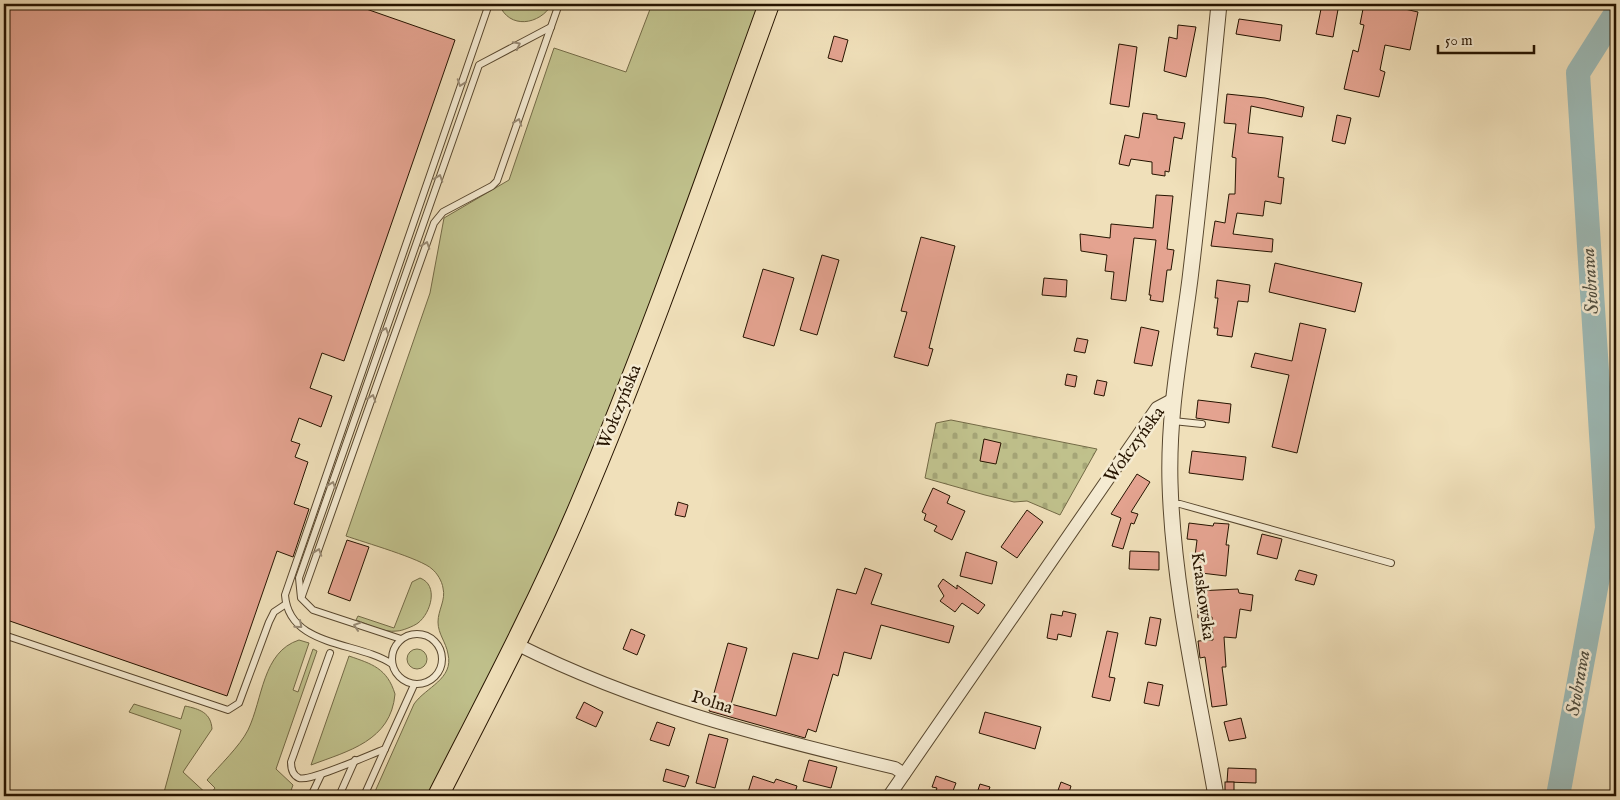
<svg xmlns="http://www.w3.org/2000/svg" width="1620" height="800" viewBox="0 0 1620 800" font-family="'IM FELL English',serif">
<style>
.grass{fill:#c0c18c;stroke:#736a46}
.cemetery{fill:url(#cemetery-stones);stroke:#736a46}
.lines{fill:none;stroke-linecap:round;stroke-linejoin:round}
.river{stroke:#9dbbb8;stroke-width:24}
.building{fill:#e4a390;stroke:#261400}
.service-casing{stroke:#58472e;stroke-width:8}
.minor-casing{stroke:#58472e;stroke-width:14}
.tertiary-casing{stroke:#58472e;stroke-width:17}
.primary-casing{stroke:#261400;stroke-width:22}
.service{stroke:#f5ebd2;stroke-width:6}
.minor{stroke:#f5ebd2;stroke-width:12}
.tertiary{stroke:#f5ebd2;stroke-width:15}
.primary{stroke:#f0e0ba;stroke-width:20}
.oneway{stroke:#988a74}
.labels{text-anchor:middle;dominant-baseline:central;stroke-width:5;stroke-linejoin:round;paint-order:stroke}
.street-label{font-size:18px;fill:#261400;stroke:#f5ebd2}
.water-label{font-size:19px;font-style:italic;fill:#504e40;stroke:#f5ebd2}
</style>
<defs>
<pattern id="cemetery-stones" width="16" height="16" patternUnits="userSpaceOnUse" patternTransform="scale(1.25)"><rect width="16" height="16" fill="#c0c18c"/><path d="M2 7V4a2 2 0 0 1 4 0v3zM10 15v-3a2 2 0 0 1 4 0v3z" fill="#a5a577"/></pattern>
</defs>
<rect width="100%" height="100%" fill="#f0e0ba"/>
<filter id="stains"><feTurbulence type="fractalNoise" baseFrequency=".004" numOctaves="4"/><feColorMatrix values="0 0 0 0 .2 0 0 0 0 .09 0 0 0 0 .02 0 0 0 .5 -.17"/></filter>
<radialGradient id="worn" r=".72"><stop offset=".6" stop-color="#630" stop-opacity="0"/><stop offset="1" stop-color="#630" stop-opacity=".3"/></radialGradient>
<!-- grass -->
<g class="grass">
<path d="M499,4H552C540,25 509,30 499,4Z"/>
<path d="M652,4H759L633,358L552,554L427,796H373L414,704C426,687 454,679 448,654C446,642 438,634 438,622C438,610 446,600 443,588C442,581 437,573 432,569C422,559 363,542 346,536L430,293L444,218L509,180L554,48L626,72Z"/>
<path d="M420,578C439,585 431,613 418,623C414,626 402,631 397,631C383,633 368,624 356,620L358,616L394,628L412,582Z"/>
<path d="M299,640L309,643L293,690L298,692L313,649L317,651L276,769L293,785L289,796H163L181,730L129,712L134,704L181,719L185,706C200,709 211,713 212,729L183,772L209,796L215,788L207,780C219,766 240,746 248,730C263,699 262,652 299,640Z"/>
<circle cx="417" cy="659" r="10"/>
<path d="M349,656C372,664 387,668 395,694C391,741 348,751 311,765Z"/>
</g>
<!-- cemetery -->
<path class="cemetery" d="M951,420L1097,449L1060,515L1027,501L1014,502L985,495L925,478L936,423Z"/>
<g class="lines">
<!-- river -->
<path class="river" d="M1558,796L1607,528L1578,73L1616,13"/>
</g>
<!-- building -->
<g class="building">
<path d="M8,4H352L455,40L344,361L322,353L310,388L332,396L321,427L299,418L291,441L300,444L295,457L308,462L294,504L309,509L293,557L277,551L227,696L4,619V15Z"/>
<path d="M1322,4H1339L1333,37L1316,34Z"/>
<path d="M1364,4H1383L1418,12L1410,50L1385,45L1380,70L1385,72L1379,97L1344,89L1353,50L1358,52L1364,25L1360,24Z"/>
<path d="M1239,19L1282,25L1280,41L1236,34Z"/>
<path d="M1178,25L1196,27L1186,77L1164,71L1169,37L1177,39Z"/>
<path d="M834,36L848,40L842,62L828,58Z"/>
<path d="M1119,44L1137,47L1129,107L1110,104Z"/>
<path d="M1227,94L1265,98L1304,107L1302,117L1251,106L1248,133L1283,137L1278,177L1284,178L1281,204L1265,201L1263,216L1237,213L1233,234L1273,239L1272,252L1211,246L1215,221L1225,223L1229,194H1235L1236,158L1232,157L1236,124L1224,123Z"/>
<path d="M1143,113L1157,115V119L1185,123L1182,139L1174,137L1169,172L1165,171V176L1152,174V162L1131,159L1129,166L1119,164L1125,135L1139,138Z"/>
<path d="M1337,115L1351,118L1345,144L1332,141Z"/>
<path d="M1156,195L1173,196L1167,249L1174,250L1171,270H1167L1163,302L1150,300L1151,295H1149L1156,240L1134,238L1126,301L1111,299L1114,272L1105,271L1107,255L1081,251L1080,234L1110,238L1111,224L1153,228Z"/>
<path d="M921,237L955,246L929,348L933,349L928,366L894,357L907,312L901,311Z"/>
<path d="M822,255L839,260L817,335L800,330Z"/>
<path d="M1275,263L1362,283L1355,312L1269,292Z"/>
<path d="M763,269L794,278L774,346L743,337Z"/>
<path d="M1044,278L1067,280L1066,297L1042,295Z"/>
<path d="M1217,280L1250,285L1248,302L1238,301L1232,337L1217,335L1218,328H1214L1218,298H1215Z"/>
<path d="M1300,323L1326,329L1297,453L1272,447L1289,375L1251,367L1255,353L1292,361Z"/>
<path d="M1141,327L1159,331L1152,366L1134,363Z"/>
<path d="M1077,338L1088,340L1085,353L1074,351Z"/>
<path d="M1067,374L1077,376L1075,387L1065,385Z"/>
<path d="M1097,380L1107,382L1104,396L1094,394Z"/>
<path d="M1198,400L1231,404L1229,423L1196,418Z"/>
<path d="M984,439L1001,443L996,464L980,461Z"/>
<path d="M1192,451L1246,457L1243,480L1189,473Z"/>
<path d="M1137,474L1150,482L1131,512L1138,514L1134,524L1131,523L1123,549L1112,546L1121,518L1111,514Z"/>
<path d="M933,488L950,496L947,503L965,511L952,540L934,531L937,526L924,520L926,514L922,512Z"/>
<path d="M678,502L688,505L685,517L675,515Z"/>
<path d="M1027,510L1043,522L1017,558L1001,547Z"/>
<path d="M1189,523L1213,526L1214,523L1229,524L1226,545H1229L1226,576L1193,572L1197,540L1187,539Z"/>
<path d="M1262,534L1282,539L1277,559L1257,554Z"/>
<path d="M347,540L369,547L350,601L328,593Z"/>
<path d="M1130,551L1159,552V570L1129,569Z"/>
<path d="M966,552L997,562L992,584L960,576Z"/>
<path d="M865,568L882,574L871,604L954,626L949,643L881,625L871,659L844,652L838,676L833,674L816,732L808,729L805,738L709,711L728,643L747,648L731,704L776,716L793,653L818,659L837,589L856,594Z"/>
<path d="M1299,570L1317,575L1314,585L1295,580Z"/>
<path d="M943,579L957,589V585L985,605L978,614L962,603L955,612L940,601L944,596L938,586Z"/>
<path d="M1238,589L1239,593L1253,595L1251,611L1240,609L1236,638L1224,637L1226,667H1222L1227,705L1212,707L1205,657L1200,658L1198,641L1213,640L1212,617L1198,618L1197,591Z"/>
<path d="M1063,611L1076,614L1071,637L1058,634L1057,640L1047,638L1051,614L1062,616Z"/>
<path d="M1150,617L1161,619L1156,646L1145,644Z"/>
<path d="M631,629L645,635L637,655L623,649Z"/>
<path d="M1107,631L1118,633L1109,677L1115,678L1110,701L1092,697Z"/>
<path d="M1148,682L1163,685L1159,706L1144,703Z"/>
<path d="M584,702L603,712L596,727L576,718Z"/>
<path d="M985,712L1041,727L1035,749L979,733Z"/>
<path d="M1241,718L1246,738L1229,741L1224,722Z"/>
<path d="M657,722L675,728L669,746L650,740Z"/>
<path d="M709,734L728,739L715,788L696,783Z"/>
<path d="M809,760L837,767L831,788L803,781Z"/>
<path d="M1228,768L1256,769V783L1227,782Z"/>
<path d="M666,769L689,776L685,787L663,781Z"/>
<path d="M753,776L774,783L776,779L797,786L794,796H764L748,792Z"/>
<path d="M936,776L956,783L951,796L935,793L937,788L932,787Z"/>
<path d="M1061,782L1071,786L1068,796H1056Z"/>
<rect x="1225" y="782" width="9" height="14"/>
<path d="M980,784L990,787L987,796H976Z"/>
</g>
<g class="lines">
<!-- service casing -->
<g class="service-casing">
<g id="service">
<path d="M1173,421L1202,424"/>
<path d="M1172,504H1180L1391,563"/>
<path d="M302,596L434,223L443,212L492,186L497,181L559,4"/>
<circle cx="417" cy="659" r="25"/>
<path d="M4,635L228,710L239,703L269,622L274,612L286,604"/>
<path d="M401,639L313,610L301,598L299,578L479,65L551,27"/>
<path d="M330,653L291,762C291,768 292,775 299,778C310,782 371,754 385,749L414,685"/>
<path d="M392,664C358,641 289,648 285,595L489,4"/>
<path d="M311,796L321,775"/>
<path d="M339,796L355,760"/>
<path d="M364,796L385,749"/>
</g>
</g>
<!-- minor casing -->
<g class="minor-casing">
<g id="minor">
<path d="M516,644C640,706 760,736 895,768L904,774"/>
<path d="M889,796L1157,408L1172,400"/>
</g>
</g>
<!-- tertiary casing -->
<g class="tertiary-casing">
<path id="tertiary" d="M1216,796C1198,693 1173,588 1170,483C1168,411 1181,349 1190,279C1201,188 1210,96 1219,4"/>
</g>
<!-- primary casing -->
<g class="primary-casing">
<path id="primary" d="M438,796C487,700 538,604 580,505C650,341 708,172 769,4"/>
</g>
<!-- service -->
<use href="#service" class="service"/>
<!-- minor -->
<use href="#minor" class="minor"/>
<!-- tertiary -->
<use href="#tertiary" class="tertiary"/>
<!-- primary -->
<use href="#primary" class="primary"/>
</g>
<!-- one-way arrows -->
<defs><path id="oneway-chevron" d="M-2-3.5L2.5 0L-2 3.5" fill="none" stroke-width="1.6" stroke-linecap="round" stroke-linejoin="round" transform="scale(1.25)"/></defs>
<g class="oneway">
<use href="#oneway-chevron" transform="translate(517 45) rotate(-27)"/>
<use href="#oneway-chevron" transform="translate(461 83) rotate(109)"/>
<use href="#oneway-chevron" transform="translate(518 122) rotate(-71)"/>
<use href="#oneway-chevron" transform="translate(439 178) rotate(-71)"/>
<use href="#oneway-chevron" transform="translate(426 245) rotate(-71)"/>
<use href="#oneway-chevron" transform="translate(385 331) rotate(-71)"/>
<use href="#oneway-chevron" transform="translate(372 398) rotate(-71)"/>
<use href="#oneway-chevron" transform="translate(332 485) rotate(-71)"/>
<use href="#oneway-chevron" transform="translate(318 552) rotate(-71)"/>
<use href="#oneway-chevron" transform="translate(299 625) rotate(41)"/>
<use href="#oneway-chevron" transform="translate(357 626) rotate(-162)"/>
</g>
<g class="labels">
<!-- street labels -->
<g class="street-label">
<text transform="translate(620 407) rotate(-68)">Wołczyńska</text>
<text transform="translate(1135 445) rotate(-54)">Wołczyńska</text>
<text transform="translate(1202 596) rotate(82)">Kraskowska</text>
<text transform="translate(712 703) rotate(17)">Polna</text>
</g>
<!-- water labels -->
<g class="water-label">
<text transform="translate(1591 281) rotate(-94)">Stobrawa</text>
<text transform="translate(1579 683) rotate(-80)">Stobrawa</text>
</g>
</g>
<!-- margin -->
<rect width="1620" height="800" fill="none" stroke="#f0e0ba" stroke-width="20"/>
<rect x="5" y="5" width="1610" height="790" fill="none" stroke="#261400" stroke-width="2.5"/>
<rect x="10" y="10" width="1600" height="780" fill="none" stroke="#261400"/>
<!-- scale -->
<path d="M1438 45v8h96v-8" fill="none" stroke="#261400" stroke-width="2.5"/>
<text x="1445" y="45" font-size="15" fill="#261400" stroke="#f5ebd2" stroke-width="4" paint-order="stroke">50 m</text>
<rect width="100%" height="100%" filter="url(#stains)"/>
<rect width="100%" height="100%" fill="url(#worn)"/>
</svg>
